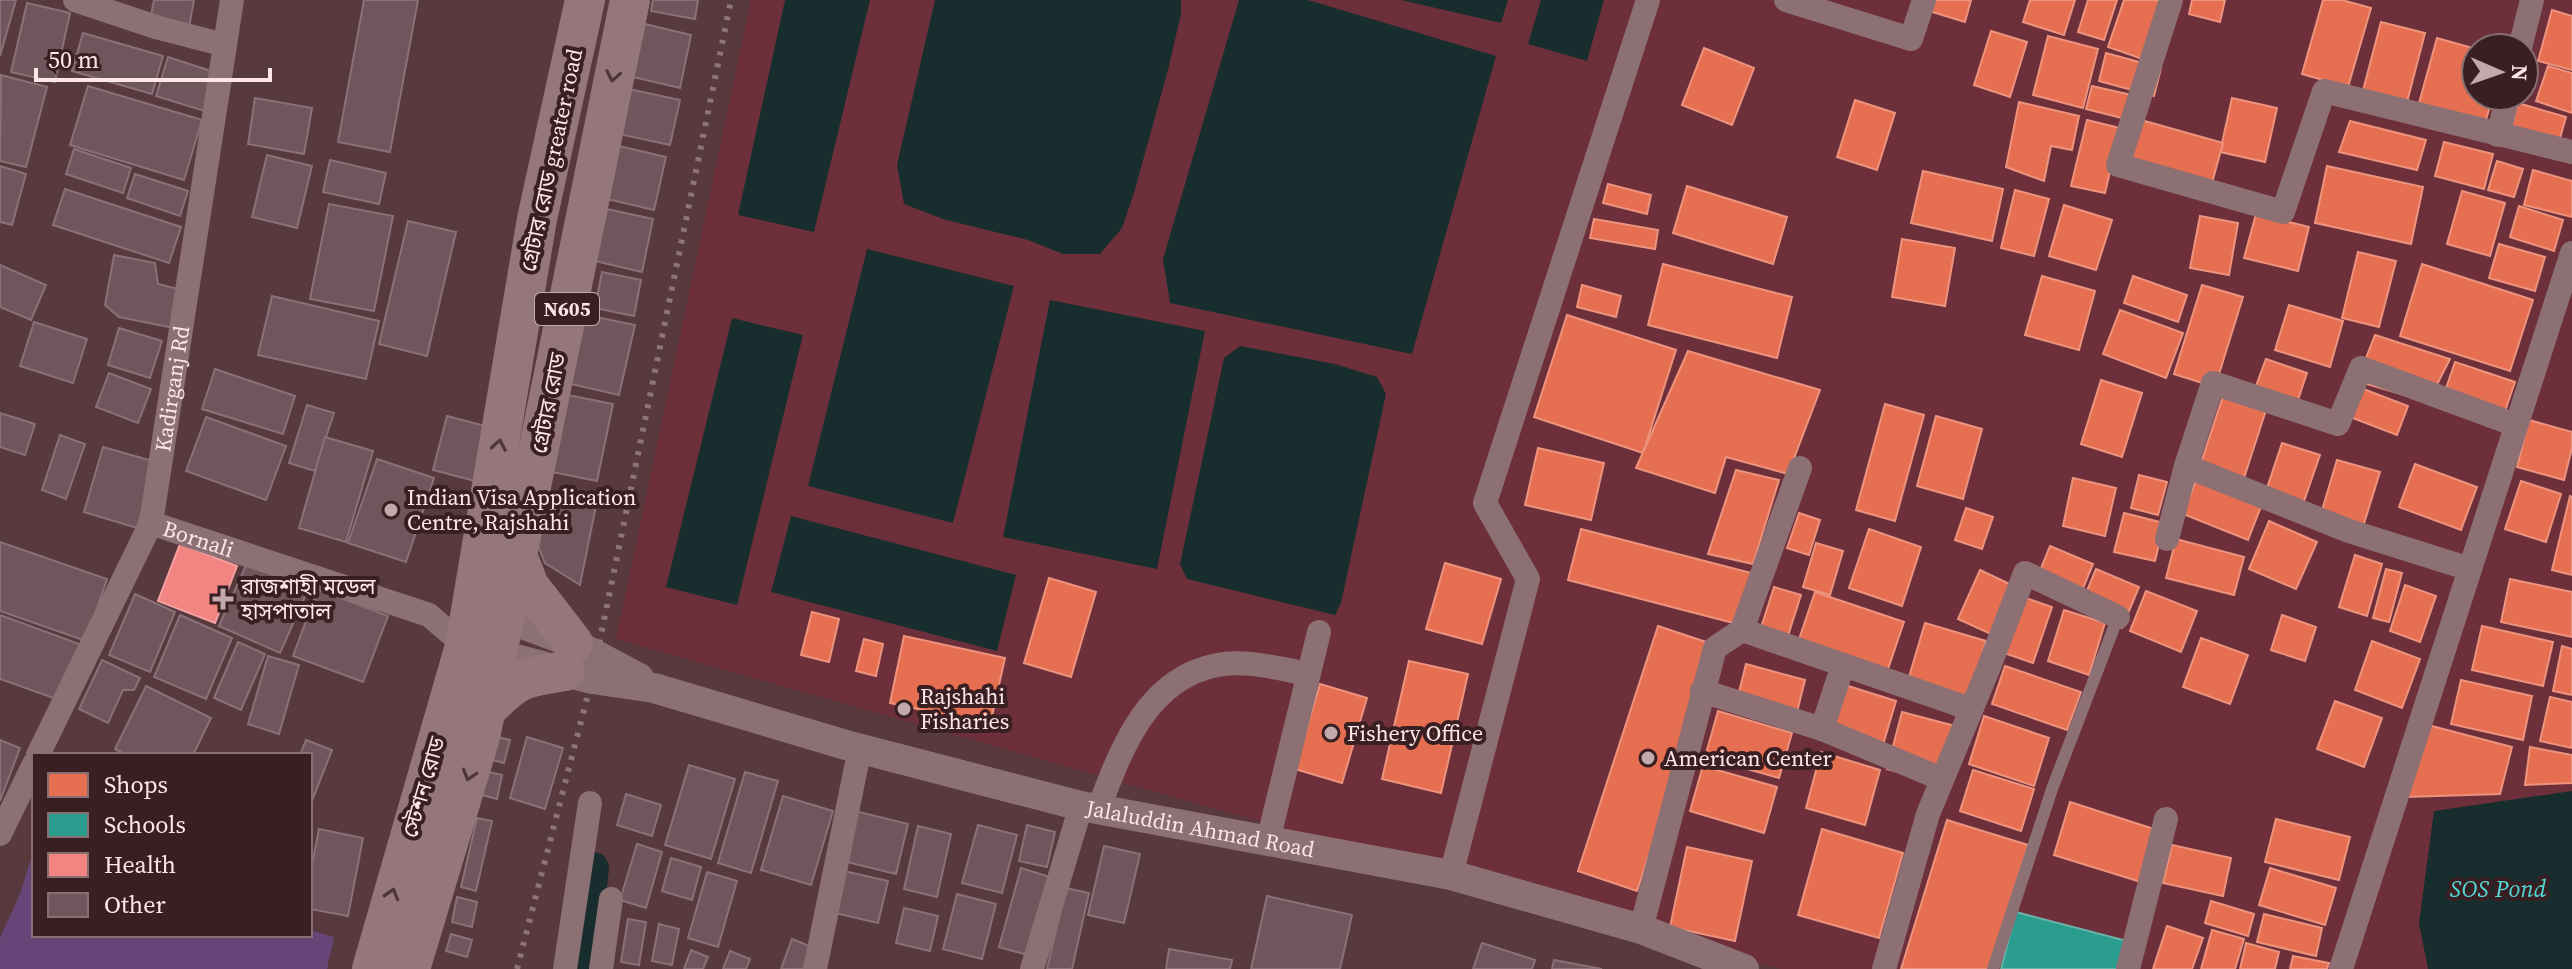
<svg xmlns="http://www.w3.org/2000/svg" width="2572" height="969" viewBox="0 0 2572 969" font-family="'Source Serif 4','Noto Sans Bengali',serif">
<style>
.built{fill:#6d303b;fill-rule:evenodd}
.green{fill:#684578}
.water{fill:#182e2e}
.shops{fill:#e76f51;stroke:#ed937e;stroke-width:2}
.schools{fill:#2a9d8f;stroke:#69b3aa;stroke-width:2}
.health{fill:#f28482;stroke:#f5a1a1;stroke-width:2}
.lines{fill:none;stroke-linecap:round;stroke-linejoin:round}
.canal{stroke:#182e2e;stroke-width:32}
.building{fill:#6f565d;stroke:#8a7078;stroke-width:2}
.service{stroke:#8c7074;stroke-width:12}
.minor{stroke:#8c7074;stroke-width:24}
.tertiary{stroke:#8c7074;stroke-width:30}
.trunk{stroke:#94767b;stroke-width:40}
.rail{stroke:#8c7478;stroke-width:6;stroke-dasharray:4 8;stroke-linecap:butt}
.oneway{stroke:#503538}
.poi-dot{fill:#c3a9ac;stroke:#391f22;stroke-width:3}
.labels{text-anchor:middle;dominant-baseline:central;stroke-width:8;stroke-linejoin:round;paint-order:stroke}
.shield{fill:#391f22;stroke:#c2aaad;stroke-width:2}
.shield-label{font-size:20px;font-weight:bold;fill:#fce6e8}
.street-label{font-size:22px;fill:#fce6e8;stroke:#391f22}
.poi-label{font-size:22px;fill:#fce6e8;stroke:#391f22;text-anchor:start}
.water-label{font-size:24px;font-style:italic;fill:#50d8d4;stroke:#391f22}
</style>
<rect width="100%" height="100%" fill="#58393e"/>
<!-- built -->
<path class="built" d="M751,0H2572V969H1781L616,639ZM2476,48H2524V96H2476Z"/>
<!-- green -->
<path class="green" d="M32,856L34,857V935H310V930L334,937L327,969H0V938L20,894Z"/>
<!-- water -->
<g class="water">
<path d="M785,0H870L814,232L738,215Z"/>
<path d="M935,0H1181V14L1168,70L1134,193L1122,228L1100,254H1063L1028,240L946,220L904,204L897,165Z"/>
<path d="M1239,0H1308L1496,56L1412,354L1170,303L1163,259Z"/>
<path d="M1401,0H1508L1501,23Z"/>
<path d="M1541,0H1604L1587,61L1528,44Z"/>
<path d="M867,249L1014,286L953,523L808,486Z"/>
<path d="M1050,300L1205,331L1157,569L1003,537Z"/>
<path d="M732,318L803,335L737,605L666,587Z"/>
<path d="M1240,346L1335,364L1377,377L1386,394L1341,603L1335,615L1187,579L1180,564L1224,358Z"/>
<path d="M791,516L1016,575L997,651L771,592Z"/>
<path d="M2572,791V969H2428L2419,923L2434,811Z"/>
</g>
<!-- shops -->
<g class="shops">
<path d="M1929,0H1971L1965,22L1926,10Z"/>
<path d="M2030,0H2075L2064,35L2023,22Z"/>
<path d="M2088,0H2117L2104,40L2078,32Z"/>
<path d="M2124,0H2155L2167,4L2148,61L2108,47Z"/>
<path d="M2192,0H2225L2220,22L2189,14Z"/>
<path d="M2323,0H2342L2371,8L2348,87L2302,74Z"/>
<path d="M2552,10L2572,16V70L2538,61Z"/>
<path d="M2381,22L2425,33L2405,110L2361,98Z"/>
<path d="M1991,31L2027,42L2010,97L1974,85Z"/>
<path d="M2048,36L2098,49L2083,108L2033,95Z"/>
<path d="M2437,38L2476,49V96H2493L2482,133L2416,114Z"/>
<path d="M1704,48L1754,68L1732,125L1682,105Z"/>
<path d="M2106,53L2161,68L2154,96L2099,81Z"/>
<path d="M2548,66L2572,73V113L2536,101Z"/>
<path d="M2092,86L2136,96L2130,120L2086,109Z"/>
<path d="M2232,98L2277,108L2265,162L2220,152Z"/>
<path d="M1855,100L1895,113L1877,170L1837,157Z"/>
<path d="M2019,102L2079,116L2072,150L2051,146L2044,181L2006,167Z"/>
<path d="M2518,103L2566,117L2555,156L2507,143Z"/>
<path d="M2127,116L2223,143L2212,183L2116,155Z"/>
<path d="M2087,120L2120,128L2105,193L2071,186Z"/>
<path d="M2350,121L2426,140L2417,170L2339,152Z"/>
<path d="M2444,142L2493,154L2484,189L2435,176Z"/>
<path d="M2497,161L2523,169L2514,197L2488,190Z"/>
<path d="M2327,166L2423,187L2411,244L2315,223Z"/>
<path d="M2533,170L2572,181V217L2524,205Z"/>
<path d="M1923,171L2003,189L1992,241L1911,223Z"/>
<path d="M1608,184L1651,195L1647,214L1603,203Z"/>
<path d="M1687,186L1787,217L1773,264L1673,233Z"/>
<path d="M2015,190L2049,199L2034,256L2001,248Z"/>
<path d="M2462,191L2505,203L2490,256L2447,244Z"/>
<path d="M2064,205L2112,220L2096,270L2049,256Z"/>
<path d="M2519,206L2563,220L2554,251L2510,237Z"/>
<path d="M2256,214L2309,227L2298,271L2244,258Z"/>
<path d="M2200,216L2238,223L2229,275L2190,268Z"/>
<path d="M1594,219L1658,230L1655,249L1590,238Z"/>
<path d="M1902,239L1955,248L1945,306L1892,297Z"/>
<path d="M2499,244L2545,257L2535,291L2489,278Z"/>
<path d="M2358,252L2396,261L2379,327L2342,318Z"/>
<path d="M1663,264L1792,297L1777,358L1648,325Z"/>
<path d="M2422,264L2533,300L2510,371L2400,336Z"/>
<path d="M2042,276L2095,291L2079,350L2025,335Z"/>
<path d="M2133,276L2187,295L2178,322L2124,303Z"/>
<path d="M1582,285L1621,296L1616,317L1577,307Z"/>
<path d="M2202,285L2243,297L2215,387L2174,374Z"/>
<path d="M2289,305L2343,321L2330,367L2275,350Z"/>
<path d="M2120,310L2183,333L2166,378L2103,354Z"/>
<path d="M1567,315L1676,350L1643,453L1534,417Z"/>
<path d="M2375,335L2450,359L2428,402L2357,381Z"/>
<path d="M1688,351L1820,390L1788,474L1726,457L1715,493L1636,468Z"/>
<path d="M2266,359L2307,373L2295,409L2253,394Z"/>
<path d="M2455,362L2515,382L2501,423L2441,403Z"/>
<path d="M2101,380L2142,393L2122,457L2081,444Z"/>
<path d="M2353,385L2408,406L2397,435L2342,414Z"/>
<path d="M2224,393L2267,407L2244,478L2201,463Z"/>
<path d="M1885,404L1924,415L1895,521L1856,510Z"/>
<path d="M1936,416L1982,429L1963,499L1917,486Z"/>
<path d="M2529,420L2572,432V448L2564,480L2517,467Z"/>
<path d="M2282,443L2320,455L2301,510L2264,497Z"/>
<path d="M1538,448L1604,463L1591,520L1525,505Z"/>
<path d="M2337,460L2380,472L2362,530L2320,517Z"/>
<path d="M2415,464L2477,487L2461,530L2399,507Z"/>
<path d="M1736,470L1779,480L1753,564L1708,554Z"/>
<path d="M2139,475L2167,482L2158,515L2131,508Z"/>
<path d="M2073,478L2116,488L2105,536L2063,526Z"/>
<path d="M2197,478L2262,504L2248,540L2183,514Z"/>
<path d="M2521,481L2561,494L2546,542L2505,529Z"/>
<path d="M2570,496L2572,497V575L2552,570Z"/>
<path d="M1966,508L1993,517L1982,549L1955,540Z"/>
<path d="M1799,513L1820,520L1809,555L1787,548Z"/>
<path d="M2124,513L2164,523L2155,561L2114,552Z"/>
<path d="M2269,521L2317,542L2296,589L2249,569Z"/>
<path d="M1581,529L1755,574L1741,625L1568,580Z"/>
<path d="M1869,529L1921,547L1902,606L1849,588Z"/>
<path d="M2176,539L2244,557L2234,595L2166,578Z"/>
<path d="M1816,543L1843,551L1830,595L1803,587Z"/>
<path d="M2050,546L2093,564L2076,605L2033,588Z"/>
<path d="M2355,555L2382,564L2367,616L2339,607Z"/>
<path d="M1445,563L1501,579L1482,644L1426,629Z"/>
<path d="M2096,569L2139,587L2122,628L2079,610Z"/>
<path d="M2386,569L2402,573L2389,622L2373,618Z"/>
<path d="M1980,570L2016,587L1993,635L1958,619Z"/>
<path d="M1049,578L1096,592L1071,677L1024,663Z"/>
<path d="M2510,579L2572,592V637L2501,622Z"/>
<path d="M2405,585L2436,596L2420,642L2390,631Z"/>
<path d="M1774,587L1801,595L1787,639L1760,631Z"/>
<path d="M2146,591L2197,611L2181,652L2130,631Z"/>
<path d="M1815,592L1904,622L1886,675L1797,645Z"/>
<path d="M2020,596L2052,607L2033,663L2001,652Z"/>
<path d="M2064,610L2105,623L2089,675L2048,661Z"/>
<path d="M812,612L839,619L829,662L801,655Z"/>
<path d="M2282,615L2316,627L2305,661L2271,650Z"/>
<path d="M1925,623L1986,641L1967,705L1906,687Z"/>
<path d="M1658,626L1718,646L1637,891L1578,871Z"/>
<path d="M2482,626L2553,642L2543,686L2472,670Z"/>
<path d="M904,636L1005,658L990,725L890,703Z"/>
<path d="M2201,638L2248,655L2230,704L2183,687Z"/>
<path d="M864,639L883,644L876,676L856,671Z"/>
<path d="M2372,641L2420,659L2402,708L2355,690Z"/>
<path d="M2562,646L2572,649V695L2553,691Z"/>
<path d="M1409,661L1468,674L1441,793L1382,779Z"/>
<path d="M1746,664L1805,680L1796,716L1737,700Z"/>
<path d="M2005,666L2081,692L2067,730L1992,704Z"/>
<path d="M2461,680L2532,696L2523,740L2451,724Z"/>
<path d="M1320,684L1367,698L1342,783L1295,769Z"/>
<path d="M1845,685L1896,701L1880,755L1829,739Z"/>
<path d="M2550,697L2572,702V748L2540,741Z"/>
<path d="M2335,701L2382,718L2364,767L2317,749Z"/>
<path d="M1718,711L1792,733L1779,778L1705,757Z"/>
<path d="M1902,712L1955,726L1940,783L1887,769Z"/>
<path d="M1984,716L2049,738L2034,786L1969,764Z"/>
<path d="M2428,725L2512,747L2500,794L2406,797Z"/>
<path d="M2530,747L2572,755V783L2525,785Z"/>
<path d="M1821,752L1880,770L1865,825L1806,808Z"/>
<path d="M1703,766L1777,787L1764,833L1690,811Z"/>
<path d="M1973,770L2034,789L2021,831L1960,811Z"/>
<path d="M2070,802L2160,831L2144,883L2054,855Z"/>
<path d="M2276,819L2350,837L2339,880L2265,862Z"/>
<path d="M1947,820L2028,845L1990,969H1901Z"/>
<path d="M1822,829L1903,853L1879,938L1798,915Z"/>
<path d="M2172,845L2231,858L2223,896L2163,883Z"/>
<path d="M1687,847L1752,861L1735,941L1670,927Z"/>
<path d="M2270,868L2336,888L2325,925L2259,905Z"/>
<path d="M2211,901L2254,914L2248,936L2205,923Z"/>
<path d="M2264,914L2322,928L2316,956L2257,942Z"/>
<path d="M2167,926L2203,938L2192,969H2153Z"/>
<path d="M2212,930L2244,939L2235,969H2201Z"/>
<path d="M2246,943L2279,952L2275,969H2240Z"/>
<path d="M2293,956L2329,963L2327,969H2290Z"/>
</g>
<!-- schools -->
<path class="schools" d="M2016,912L2142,945L2135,969H2001Z"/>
<!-- health -->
<path class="health" d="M180,544L237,566L215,623L158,601Z"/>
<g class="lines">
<!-- canal -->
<path class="canal" d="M582,969L593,868"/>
</g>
<!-- building -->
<g class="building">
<path d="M0,0H16L0,56Z"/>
<path d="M154,0H194L189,27L150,20Z"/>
<path d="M364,0H418L390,152L338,142Z"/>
<path d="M653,0H698L695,19L651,11Z"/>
<path d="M27,3L70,13L55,82L11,72Z"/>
<path d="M645,24L691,35L680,88L633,77Z"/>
<path d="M83,33L163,56L152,94L72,71Z"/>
<path d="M168,57L220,74L208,112L156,96Z"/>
<path d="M1,75L47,87L26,167L0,161Z"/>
<path d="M88,86L202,120L184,180L70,145Z"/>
<path d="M629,89L680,100L670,145L619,134Z"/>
<path d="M255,98L312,108L304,154L248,144Z"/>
<path d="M619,146L666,157L654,210L607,199Z"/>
<path d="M74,149L131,168L123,193L66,174Z"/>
<path d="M267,155L312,166L297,228L252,217Z"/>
<path d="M330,160L386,173L379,204L323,192Z"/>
<path d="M0,166L26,174L12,225L0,222Z"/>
<path d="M135,174L188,191L180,216L127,198Z"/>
<path d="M65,189L181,227L169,263L53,225Z"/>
<path d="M329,204L393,216L374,311L310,299Z"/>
<path d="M607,209L653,219L642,272L595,261Z"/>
<path d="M408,221L456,232L427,356L379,344Z"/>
<path d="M114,255L155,263L158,284L182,290L174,328L119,317L105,305Z"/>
<path d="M0,265L46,285L31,320L0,307Z"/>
<path d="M602,272L641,280L634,316L595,308Z"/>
<path d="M272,296L379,321L366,379L258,355Z"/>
<path d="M586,315L635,325L619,395L571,384Z"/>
<path d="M34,322L87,339L73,383L20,366Z"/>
<path d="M119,328L162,341L150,378L108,365Z"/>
<path d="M215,369L295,396L283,434L202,409Z"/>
<path d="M109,373L151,389L138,423L96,407Z"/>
<path d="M568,395L613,404L597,481L552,472Z"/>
<path d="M307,405L334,413L315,471L289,463Z"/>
<path d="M0,413L35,424L25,455L0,447Z"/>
<path d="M447,416L493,428L479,482L433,470Z"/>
<path d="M206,417L286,446L266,500L186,471Z"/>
<path d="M60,435L85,444L66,499L42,490Z"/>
<path d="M325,437L373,451L346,542L299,528Z"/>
<path d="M103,447L156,462L137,528L84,512Z"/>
<path d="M377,459L434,478L406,562L348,543Z"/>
<path d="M549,494L596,506L580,585L545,563L537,543Z"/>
<path d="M0,542L107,579L86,641L0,611Z"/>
<path d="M247,563L308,590L280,653L219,626Z"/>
<path d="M318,589L388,616L363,682L293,656Z"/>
<path d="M135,594L175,612L150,672L109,655Z"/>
<path d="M0,615L82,645L62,701L0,679Z"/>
<path d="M180,615L232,638L206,699L154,677Z"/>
<path d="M238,642L265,654L241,710L214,698Z"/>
<path d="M268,656L299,665L279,734L248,724Z"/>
<path d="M102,660L140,678L134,690H123L108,723L79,709Z"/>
<path d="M146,686L211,718L193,755H126L115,749Z"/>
<path d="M490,735L510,740L504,763L484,758Z"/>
<path d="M527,737L563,748L545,809L510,798Z"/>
<path d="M0,740L20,748L0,801Z"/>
<path d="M306,740L332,750L310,806V755H300Z"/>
<path d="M689,765L735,779L711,859L665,845Z"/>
<path d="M484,771L502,775L497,799L478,794Z"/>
<path d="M745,772L778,781L751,873L718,863Z"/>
<path d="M626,794L661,805L652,836L617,825Z"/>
<path d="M783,796L833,811L811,885L761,870Z"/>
<path d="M855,811L908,824L896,874L843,861Z"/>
<path d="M477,818L492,821L476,891L461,887Z"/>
<path d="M978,825L1017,835L1002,893L962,883Z"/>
<path d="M1027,825L1055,832L1047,867L1019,861Z"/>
<path d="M918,826L951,834L937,897L904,889Z"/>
<path d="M319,829L363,838L348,916L310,909V875Z"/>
<path d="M637,844L662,852L646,908L620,900Z"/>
<path d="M1104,846L1140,854L1124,923L1088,915Z"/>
<path d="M671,858L701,867L692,900L662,891Z"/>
<path d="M1021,868L1053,878L1031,956L999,947Z"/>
<path d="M844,871L888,881L878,923L835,913Z"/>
<path d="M707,872L737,881L718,947L688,938Z"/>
<path d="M1066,888L1089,893L1072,969H1047Z"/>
<path d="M957,894L996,904L982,959L943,949Z"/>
<path d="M1267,896L1352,915L1340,969H1251Z"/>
<path d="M457,897L477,902L472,927L452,922Z"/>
<path d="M904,908L938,916L930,951L896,943Z"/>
<path d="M628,919L646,922L639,965L621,962Z"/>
<path d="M659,924L679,929L672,965L652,961Z"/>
<path d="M451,934L472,940L467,957L446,951Z"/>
<path d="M792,939L817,949L809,969H781Z"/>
<path d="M1482,943L1535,960L1532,969H1473Z"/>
<path d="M1169,949L1232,960L1230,969H1166Z"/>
<path d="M691,950L708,957L703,969H684Z"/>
<path d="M730,951L750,959L746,969H723Z"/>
<path d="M1554,960L1602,969H1552Z"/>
</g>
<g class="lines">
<!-- service -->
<path class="service" d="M1993,969L2052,789L2118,617"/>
<!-- minor -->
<g class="minor">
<path d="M75,0L159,28L225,45"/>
<path d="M1786,0L1911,39L1924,0"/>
<path d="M2171,0L2118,165L2283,212L2324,91L2572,152"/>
<path d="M2520,48L2532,0"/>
<path d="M2498,135L2508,96"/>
<path d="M2186,466L2213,383L2338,424L2361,368L2516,425"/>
<path id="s1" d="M151,523L429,615L465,646"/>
<path d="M2167,539L2186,466L2349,531L2470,569"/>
<path d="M1742,630L1971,709"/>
<path d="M1702,691L1822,729L1942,779"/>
<path d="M1822,729L1843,665"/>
<path id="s2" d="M38,755L151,523L232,0"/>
<path d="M1098,810C1121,750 1146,679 1217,665C1246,659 1280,669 1309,674"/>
<path d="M0,834L34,764"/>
<path d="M1268,841L1319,632"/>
<path d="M1451,875L1528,579L1485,503L1648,0"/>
<path d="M1641,929L1715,648L1742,630L1800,468"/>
<path d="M565,969L590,803"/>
<path d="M601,969L611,899"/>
<path d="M815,969L860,748"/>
<path d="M1032,969L1081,806"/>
<path d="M1884,969L1928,814L1989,667L2025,573L2118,617"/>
<path d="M2128,969L2166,819"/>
<path d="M2341,969L2572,253"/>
</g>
<!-- tertiary -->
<g class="tertiary">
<path d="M485,610L573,643L639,678"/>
<path id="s3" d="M477,649L592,679L654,688L846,745L1081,806L1451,875L1641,929L1744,969"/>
</g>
<!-- trunk -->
<g class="trunk">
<path d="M517,555L529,586L573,643"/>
<path d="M486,710C517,678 522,678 565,671"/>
<path d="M372,969L465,646L537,219L585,0"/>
<path d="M410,969L480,737L630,0"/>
</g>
<!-- rail -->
<path class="rail" d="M517,969L592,679L731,0"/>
</g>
<!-- one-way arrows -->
<defs><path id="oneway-chevron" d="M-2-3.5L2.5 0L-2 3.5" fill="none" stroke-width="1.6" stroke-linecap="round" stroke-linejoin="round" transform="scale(2)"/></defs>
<g class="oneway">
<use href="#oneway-chevron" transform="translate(613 76) rotate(101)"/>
<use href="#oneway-chevron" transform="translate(499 445) rotate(-80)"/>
<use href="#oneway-chevron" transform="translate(469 775) rotate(107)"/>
<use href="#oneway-chevron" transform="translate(392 894) rotate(-74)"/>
</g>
<!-- markers -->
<g class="poi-dot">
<circle cx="391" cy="510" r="8"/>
<path d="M219 587h8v8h8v8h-8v8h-8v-8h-8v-8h8z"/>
<circle cx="904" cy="709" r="8"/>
<circle cx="1331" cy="733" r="8"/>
<circle cx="1648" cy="758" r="8"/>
</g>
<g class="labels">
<!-- shield labels -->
<rect class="shield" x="535" y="293" width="64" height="32" rx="6"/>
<g class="shield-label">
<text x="567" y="309">N605</text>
</g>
<!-- street labels -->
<g class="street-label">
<text transform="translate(551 160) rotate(-78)">গ্রেটার রোড greater road</text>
<text stroke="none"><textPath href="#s2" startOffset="394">Kadirganj Rd</textPath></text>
<text transform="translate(548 403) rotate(-79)">গ্রেটার রোড</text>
<text stroke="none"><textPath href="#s1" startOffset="50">Bornali</textPath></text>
<text transform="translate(423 787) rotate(-74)">স্টেশন রোড</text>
<text stroke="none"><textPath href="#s3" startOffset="746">Jalaluddin Ahmad Road</textPath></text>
</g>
<!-- poi labels -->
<g class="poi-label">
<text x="407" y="497">Indian Visa Application<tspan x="407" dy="25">Centre, Rajshahi</tspan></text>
<text x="241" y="586">রাজশাহী মডেল<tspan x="241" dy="25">হাসপাতাল</tspan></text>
<text x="920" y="696">Rajshahi<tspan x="920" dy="25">Fisharies</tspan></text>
<text x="1347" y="733">Fishery Office</text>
<text x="1664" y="758">American Center</text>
</g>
<!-- water labels -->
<g class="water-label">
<text x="2498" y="888">SOS Pond</text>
</g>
</g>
<!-- legend -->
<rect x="32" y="753" width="280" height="184" fill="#391f22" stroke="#876f71" stroke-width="2"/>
<rect x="48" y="773" width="40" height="24" fill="#e76f51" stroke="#876f71" stroke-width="2"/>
<text x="104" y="793" font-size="24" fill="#fce6e8">Shops</text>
<rect x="48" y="813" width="40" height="24" fill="#2a9d8f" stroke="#876f71" stroke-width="2"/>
<text x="104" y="833" font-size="24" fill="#fce6e8">Schools</text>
<rect x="48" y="853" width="40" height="24" fill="#f28482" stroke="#876f71" stroke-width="2"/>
<text x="104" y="873" font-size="24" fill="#fce6e8">Health</text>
<rect x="48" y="893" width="40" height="24" fill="#6f565d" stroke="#876f71" stroke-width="2"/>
<text x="104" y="913" font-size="24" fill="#fce6e8">Other</text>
<!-- north arrow -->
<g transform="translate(2500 72) rotate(92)"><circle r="38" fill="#391f22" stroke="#876f71" stroke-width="2"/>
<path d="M0-6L14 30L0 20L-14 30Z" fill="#c3a9ac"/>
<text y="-12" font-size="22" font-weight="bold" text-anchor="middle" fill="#fce6e8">N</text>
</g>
<!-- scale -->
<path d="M36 68v12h234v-12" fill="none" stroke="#fce6e8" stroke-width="4"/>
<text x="48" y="68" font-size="24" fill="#fce6e8" stroke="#391f22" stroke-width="6" paint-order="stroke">50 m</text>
</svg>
